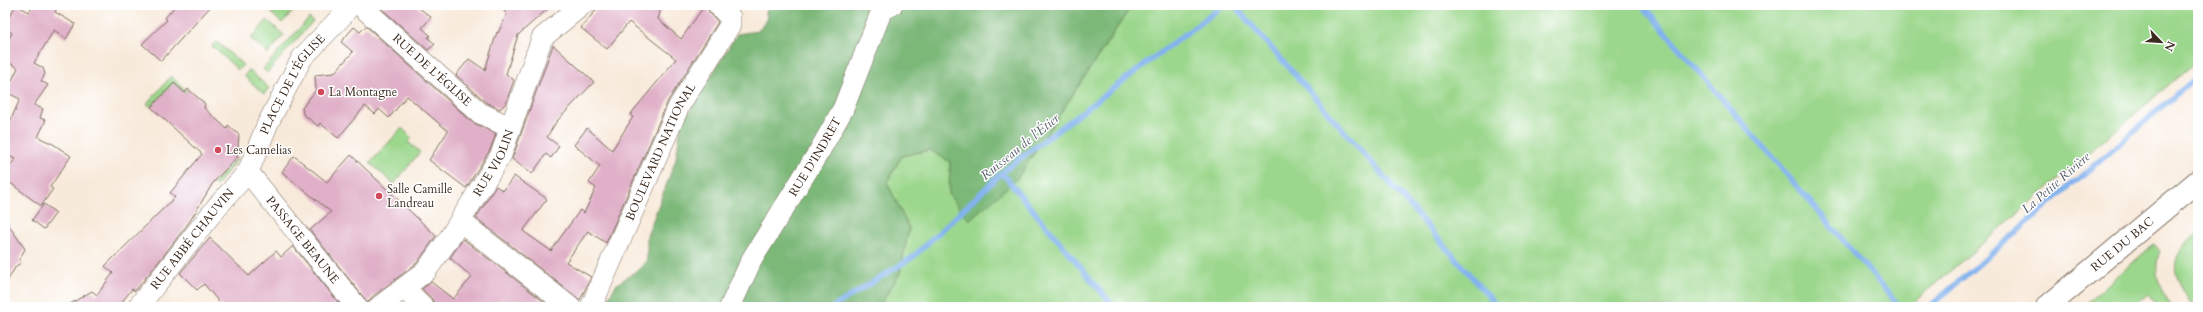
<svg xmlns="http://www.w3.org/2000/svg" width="2203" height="312" viewBox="0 0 2203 312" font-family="Cardo,serif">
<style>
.green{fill:#9bd78c;stroke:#6b8055}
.forest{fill:#7cb878;stroke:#5c714b}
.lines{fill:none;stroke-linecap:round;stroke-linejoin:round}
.stream{stroke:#83b3ee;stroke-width:5.5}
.building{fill:#e0b0c8}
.minor-casing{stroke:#7d6d60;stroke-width:22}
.secondary-casing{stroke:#7d6d60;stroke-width:24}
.minor{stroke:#fff;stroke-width:21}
.secondary{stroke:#fff;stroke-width:22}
.poi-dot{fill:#d1495b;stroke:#fff;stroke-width:1.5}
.labels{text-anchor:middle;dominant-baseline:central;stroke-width:3;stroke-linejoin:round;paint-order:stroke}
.street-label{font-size:12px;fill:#3b2a1e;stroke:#fff}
.poi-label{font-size:12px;fill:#3b2a1e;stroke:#fff;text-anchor:start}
.water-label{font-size:13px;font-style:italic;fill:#545a67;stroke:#fff}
</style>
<rect width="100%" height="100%" fill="#fff"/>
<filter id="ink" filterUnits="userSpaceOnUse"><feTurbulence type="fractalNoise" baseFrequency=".025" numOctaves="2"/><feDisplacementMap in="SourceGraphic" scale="8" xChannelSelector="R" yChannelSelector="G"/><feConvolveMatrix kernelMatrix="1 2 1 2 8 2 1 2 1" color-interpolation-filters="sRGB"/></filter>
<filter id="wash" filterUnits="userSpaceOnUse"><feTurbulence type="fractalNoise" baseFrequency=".012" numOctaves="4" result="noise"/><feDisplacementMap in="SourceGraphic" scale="16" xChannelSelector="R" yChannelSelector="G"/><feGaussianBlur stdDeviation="0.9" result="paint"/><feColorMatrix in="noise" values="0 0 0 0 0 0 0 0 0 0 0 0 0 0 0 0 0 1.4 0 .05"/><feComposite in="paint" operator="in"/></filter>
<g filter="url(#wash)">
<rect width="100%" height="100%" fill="#f8eada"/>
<!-- green -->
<g class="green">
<path d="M278,5H295L297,7L282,23L271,13Z"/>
<path d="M1132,5H2198V60L1908,307H879L900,273L909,229L887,182L902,156L930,150L950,162L949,195L1017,179Z"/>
<path d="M309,18L313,21L267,73L263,69Z"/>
<path d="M267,20L284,35L268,54L251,39Z"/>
<path d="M216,41L243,65L238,70L212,46Z"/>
<path d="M249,70L269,88L264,94L244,76Z"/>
<path d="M171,76L187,91L185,93L174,83L151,107L147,104Z"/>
<path d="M402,128L412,138L408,142L420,152L394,184L370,163Z"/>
<path d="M237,157L236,161L216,186L212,182Z"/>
<path d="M2198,232V282L2194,286L2198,290V299L2191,304C2171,272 2167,259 2198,232Z"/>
<path d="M2154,244L2160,251C2152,273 2160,288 2172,307H2159L2148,294L2132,307H2082Z"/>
</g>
<!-- forest -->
<path class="forest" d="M772,5H1132L1017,179L969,220L949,195L950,162L930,150L902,156L887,182L909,228L900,273L879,307H608V299L616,285L642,267L647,259V236L676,159L681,125L737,34L758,31L767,20L766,11Z"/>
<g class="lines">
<!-- stream -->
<g class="stream">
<path d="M1234,5L1498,307"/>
<path d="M1642,5L1900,307"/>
<path d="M1002,173L1114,307"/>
<path d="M833,307L913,257L1006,169L1224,5"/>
<path d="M1929,307L2198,76"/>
</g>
</g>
<g id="blocks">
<!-- building -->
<g class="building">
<path d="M16,5L29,12L34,5H59L55,12L75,24L66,39L54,30L34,63L43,68L45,74L41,81L48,85L34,105L43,109L40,118L46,120L38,137L53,144L71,156L50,187L53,189L41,206L5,179V173L15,159L5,154V133L20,99L6,92L18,68L5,60V46L12,33L5,28V24Z"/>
<path d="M176,5H212L161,61L142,44L167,20L165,18Z"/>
<path d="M386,5H415L431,17L422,28L430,35L428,38L435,44L428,50L382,9Z"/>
<path d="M499,5H552L518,35L506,74L514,80L506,103L500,109L487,103L456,75L469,59L485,70L497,32L498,33L507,14Z"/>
<path d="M600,5H662L658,19L681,39L705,5L710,13L718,22L668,101L606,243L588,231L566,262L591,277L580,300L476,218L496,186L503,191L514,176L547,199L523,231L551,251L580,210L584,213L596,188L589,183L600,166L574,145L587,128L612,150L633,117L630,115L676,59L629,22L607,49L581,28Z"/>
<path d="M366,26L472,122L496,134L490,150L466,188L429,160L448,131L407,96L389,118L379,109L375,114L365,106L338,138L320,123L318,126L303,114L302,108L316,90L315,75L334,73L353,52L341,42L354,27L360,32Z"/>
<path d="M553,45L594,82L556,122L547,137L559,146L551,158L546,154L532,174L512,159Z"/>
<path d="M174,83L185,93L188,89L205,104L204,108L227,129L228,125L239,135L237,157L213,183L190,221L164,255L135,291L132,289L118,307H65L92,291L97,295L113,273L105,266L175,197L170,193L202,154L151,107Z"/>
<path d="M351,155L436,236L417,263L372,297L368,303L310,230L331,212L282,172L294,156L327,182Z"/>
<path d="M44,204L56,213L44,229L32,220Z"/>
<path d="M5,220L25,249L19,260L21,263L16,266L5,285Z"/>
<path d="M210,238L249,276L276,251L281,257L293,246L342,307H223L204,284L197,290L180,273Z"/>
<path d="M463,239L551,307H435L432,299L422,289L431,282L453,299L472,277L450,258Z"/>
</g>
</g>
</g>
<g filter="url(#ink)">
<use href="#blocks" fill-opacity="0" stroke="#7d6d60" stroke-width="1"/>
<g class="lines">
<!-- minor casing -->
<g class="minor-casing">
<g id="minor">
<path id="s1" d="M360,5L480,113L509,127"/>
<path id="s2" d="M248,172L357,307"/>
<path d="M460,221L570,307"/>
<path d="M404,288L423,307"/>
<path id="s3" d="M138,307L216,208L248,172L268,123L302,58L343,15L350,5"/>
<path id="s4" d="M379,307L426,271L450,237L501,155L542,38L582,5"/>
<path id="s5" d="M591,307L679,106L730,25V17L718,5"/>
<path id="s6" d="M730,307L752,259L820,150L843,109L882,10L892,5"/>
</g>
</g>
<!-- secondary casing -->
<g class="secondary-casing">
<g id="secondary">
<path id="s7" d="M2047,307L2198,181"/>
</g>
</g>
<!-- minor -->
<use href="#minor" class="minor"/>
<!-- secondary -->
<use href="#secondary" class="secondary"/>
</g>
</g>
<!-- markers -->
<g class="poi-dot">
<circle cx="321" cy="92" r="4"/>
<circle cx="218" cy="150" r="4"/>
<circle cx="379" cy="196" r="4"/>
</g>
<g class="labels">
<!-- street labels -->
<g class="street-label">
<text stroke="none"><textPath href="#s1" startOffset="97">RUE DE L'ÉGLISE</textPath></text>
<text stroke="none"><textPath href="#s3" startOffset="273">PLACE DE L'ÉGLISE</textPath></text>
<text stroke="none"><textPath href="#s5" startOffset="170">BOULEVARD NATIONAL</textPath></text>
<text stroke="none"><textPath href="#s6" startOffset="173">RUE D'INDRET</textPath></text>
<text stroke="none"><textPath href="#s4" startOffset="187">RUE VIOLIN</textPath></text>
<text stroke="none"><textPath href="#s3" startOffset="87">RUE ABBÉ CHAUVIN</textPath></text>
<text stroke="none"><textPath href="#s2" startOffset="87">PASSAGE BEAUNE</textPath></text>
<text stroke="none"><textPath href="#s7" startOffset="98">RUE DU BAC</textPath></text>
</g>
<!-- poi labels -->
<g class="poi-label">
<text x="329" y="92">La Montagne</text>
<text x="226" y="150">Les Camelias</text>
<text x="387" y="189">Salle Camille<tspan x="387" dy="14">Landreau</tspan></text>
</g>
<!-- water labels -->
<g class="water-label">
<text transform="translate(1020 147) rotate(-39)">Ruisseau de l'Étier</text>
<text transform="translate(2056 183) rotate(-41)">La Petite Rivière</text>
</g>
</g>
<!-- margin -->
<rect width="2203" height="312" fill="none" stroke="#fff" stroke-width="20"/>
<!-- north arrow -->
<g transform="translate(2161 42) rotate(115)" stroke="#ffffff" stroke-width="3" paint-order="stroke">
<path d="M0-3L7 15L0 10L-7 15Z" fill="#3b2a1e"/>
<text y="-6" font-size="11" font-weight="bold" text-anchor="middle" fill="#3b2a1e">N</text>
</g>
</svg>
